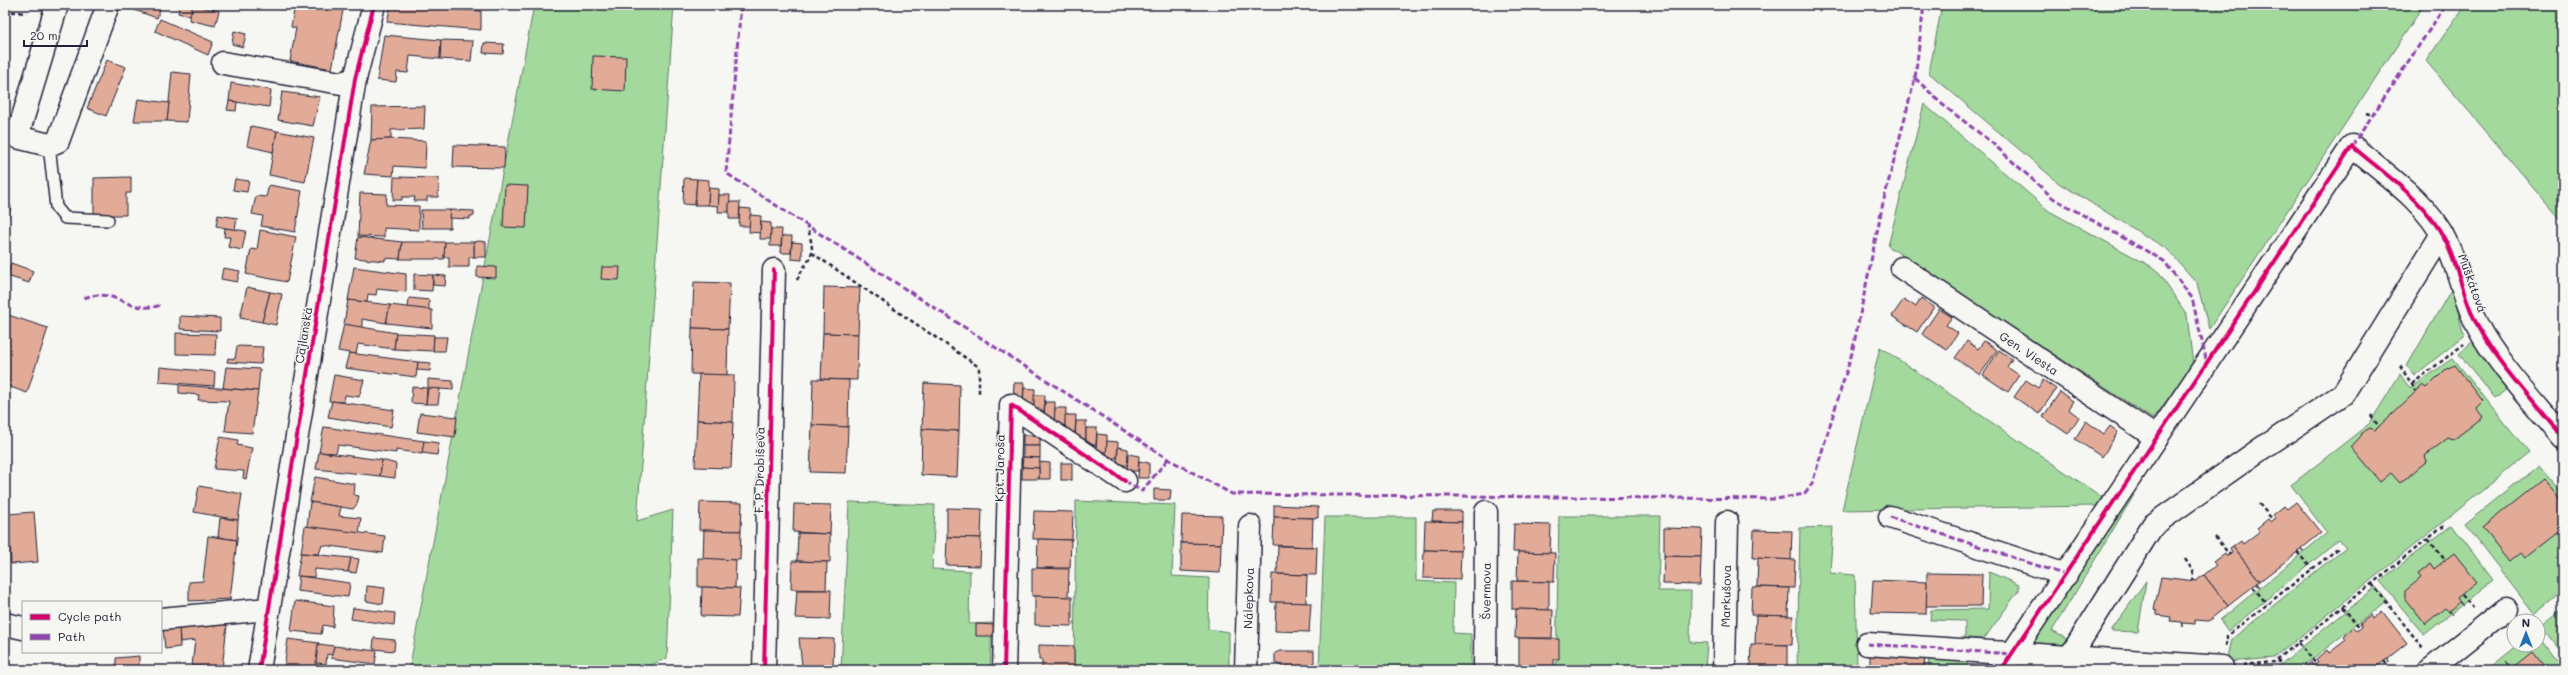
<svg xmlns="http://www.w3.org/2000/svg" width="2568" height="675" viewBox="0 0 2568 675" font-family="Mali,sans-serif">
<style>
.green{fill:#a3d99d;stroke:#627e6c}
.building{fill:#e1ab97;stroke:#22223b}
.lines{fill:none;stroke-linecap:round;stroke-linejoin:round}
.lane-casing{stroke:#22223b;stroke-width:14}
.street-casing{stroke:#22223b;stroke-width:25}
.path{stroke:#22223b;stroke-width:2.5;stroke-dasharray:4 3;stroke-linecap:butt}
.lane{stroke:#f6f6f2;stroke-width:11}
.street{stroke:#f6f6f2;stroke-width:22}
.quiet{stroke:#8e44ad;stroke-width:3;stroke-dasharray:6 3;stroke-linecap:butt}
.cycleway-casing{stroke:#f6f6f2;stroke-width:6}
.cycleway{stroke:#d6006c;stroke-width:4}
.labels{text-anchor:middle;dominant-baseline:central;stroke-width:3;stroke-linejoin:round;paint-order:stroke}
.street-label{font-size:12px;fill:#22223b;stroke:#f6f6f2}
</style>
<rect width="100%" height="100%" fill="#f6f6f2"/>
<filter id="ink" filterUnits="userSpaceOnUse"><feTurbulence type="fractalNoise" baseFrequency=".025" numOctaves="2"/><feDisplacementMap in="SourceGraphic" scale="8" xChannelSelector="R" yChannelSelector="G"/><feConvolveMatrix kernelMatrix="1 2 1 2 8 2 1 2 1" color-interpolation-filters="sRGB"/></filter>
<g filter="url(#ink)">
<!-- green -->
<g class="green">
<path d="M534,5H674L637,521L673,510L667,658L639,670H409Z"/>
<path d="M1942,5H2424L2209,329L2197,283L2167,249L2060,184L1929,73Z"/>
<path d="M2465,5H2563V222L2426,61Z"/>
<path d="M1924,104L2049,211L2156,269L2187,315L2193,365L2153,419L1888,246Z"/>
<path d="M2452,288L2464,336L2414,376L2407,366Z"/>
<path d="M2473,341L2510,385L2495,398L2459,354Z"/>
<path d="M1880,347L2102,497L2097,506L1842,510Z"/>
<path d="M2453,358L2529,453L2274,658L2227,662L2232,639L2346,547L2339,540L2228,631L2220,620L2327,533L2291,485L2370,423L2400,374L2410,389Z"/>
<path d="M2538,466L2563,496V590L2534,614L2465,524Z"/>
<path d="M2131,493L2134,495L2052,631L2074,643L2069,652L2022,649Z"/>
<path d="M1076,501L1175,505L1172,576L1209,578L1208,629L1229,632V670H1074Z"/>
<path d="M849,502L935,505L932,569L970,571L969,624L992,623L990,670H841Z"/>
<path d="M1559,516H1660L1658,591H1691L1690,642L1707,643L1705,670H1556Z"/>
<path d="M1325,517H1416V581L1454,583L1453,633L1471,634V670H1319Z"/>
<path d="M2452,525L2493,580L2424,635L2380,581Z"/>
<path d="M1833,527L1830,573L1855,575L1857,670H1797L1800,528Z"/>
<path d="M1989,572L2019,585V590L1984,639L1965,638V621L1930,620L1931,610L1988,609Z"/>
<path d="M2146,581L2138,632L2111,631Z"/>
<path d="M2376,587L2387,601L2298,670H2255L2275,669Z"/>
<path d="M2563,608V655L2541,626Z"/>
<path d="M2538,636L2563,670H2487L2518,645H2538Z"/>
<path d="M1929,654L1970,660L1963,670H1928Z"/>
</g>
<!-- building -->
<g class="building">
<path d="M120,5H161L157,18Z"/>
<path d="M180,5H193L190,16L178,13Z"/>
<path d="M193,5L219,11L215,26L189,20Z"/>
<path d="M295,5H344L332,69L290,61L296,28L291,27Z"/>
<path d="M391,5L481,11V30L387,22Z"/>
<path d="M160,19L213,42L208,55L155,31Z"/>
<path d="M234,31L246,34L243,47L232,44Z"/>
<path d="M384,35L441,40L440,59L410,56L408,73L397,72L396,82L377,80Z"/>
<path d="M441,40L473,41L471,61L440,59Z"/>
<path d="M484,43L504,44L503,54L483,53Z"/>
<path d="M593,56L626,57L625,91L592,89Z"/>
<path d="M107,60L126,67L106,116L87,108Z"/>
<path d="M172,72L191,74L187,122L167,121Z"/>
<path d="M231,83L271,90L269,107L229,101Z"/>
<path d="M282,92L320,97L313,126L278,120Z"/>
<path d="M138,99L169,103L167,121H134Z"/>
<path d="M229,101L237,102L236,111L227,110Z"/>
<path d="M425,106L424,129L391,130V139L371,140L372,107Z"/>
<path d="M251,126L277,131L273,152L247,146Z"/>
<path d="M277,131L314,138L305,182L269,175Z"/>
<path d="M391,139L426,141L425,168L394,166L393,176L364,174L371,140Z"/>
<path d="M454,145L505,147L504,168L453,167Z"/>
<path d="M131,177V193H126V215H94V178Z"/>
<path d="M394,177L439,178L438,197H427V201H414L415,197H402V200H393Z"/>
<path d="M684,178L697,179L695,205L683,204Z"/>
<path d="M235,179L249,181L247,192L233,190Z"/>
<path d="M697,179L709,180L708,205H695Z"/>
<path d="M269,185L302,191L295,232L261,226L263,216L252,214L256,196L266,197Z"/>
<path d="M505,185L528,186L526,228L503,227Z"/>
<path d="M709,188L719,189V206L708,205Z"/>
<path d="M360,193L387,194L386,205L419,206V230L384,228V237L358,236Z"/>
<path d="M719,195H730L729,212H718Z"/>
<path d="M729,202H740L739,219H729Z"/>
<path d="M5,204L11,206L7,223L5,222Z"/>
<path d="M740,208L751,209L750,226H739Z"/>
<path d="M421,210H450V228H422Z"/>
<path d="M450,210L474,211V216H470V219L449,218Z"/>
<path d="M218,215L237,218L235,230L216,226Z"/>
<path d="M750,215L761,216L760,233L749,232Z"/>
<path d="M761,222L771,223V239H760Z"/>
<path d="M225,228L246,231L242,250L228,247L230,237H224Z"/>
<path d="M771,229H782L781,246H770Z"/>
<path d="M260,230L296,237L287,282L246,274L251,249L257,250Z"/>
<path d="M782,236H792L791,253H781Z"/>
<path d="M358,237L402,242L400,259L385,258V261L355,258Z"/>
<path d="M479,241L486,242V257H474V242Z"/>
<path d="M402,242H445L444,259H400Z"/>
<path d="M445,242H474V257H469V267H449V257H444Z"/>
<path d="M792,242L802,243V260L791,259Z"/>
<path d="M11,263L33,271L29,283L7,276Z"/>
<path d="M477,266L496,267V278L477,277Z"/>
<path d="M354,267L406,274V292L377,289L376,295L368,294L367,302L348,300Z"/>
<path d="M602,267H620L619,280L601,279Z"/>
<path d="M223,268L240,271L237,282L221,279Z"/>
<path d="M414,274L433,275L432,291L414,290Z"/>
<path d="M433,275L446,276L445,286L433,285Z"/>
<path d="M694,282L730,283L728,329L692,328Z"/>
<path d="M247,287L270,292L262,322L240,318Z"/>
<path d="M824,287L860,288L858,334L823,333Z"/>
<path d="M270,292L282,294L276,325L262,322Z"/>
<path d="M409,298L429,300V310L408,308Z"/>
<path d="M1921,298L1934,307L1917,332L1892,316L1904,299L1916,307Z"/>
<path d="M348,300L390,305L386,323L362,319V328L344,324Z"/>
<path d="M390,305L432,310V328L386,323Z"/>
<path d="M1939,309L1952,317L1946,325L1958,333L1947,350L1922,334Z"/>
<path d="M5,314L48,328L27,393L5,385Z"/>
<path d="M180,316L220,318V331L180,329Z"/>
<path d="M344,324L396,333L394,349L358,344L356,354L338,351Z"/>
<path d="M692,328L728,329L727,375L691,374Z"/>
<path d="M176,333L216,334L215,355L176,354Z"/>
<path d="M396,333L434,335L433,351L394,349Z"/>
<path d="M823,333L858,334L857,380L821,379Z"/>
<path d="M434,337H447L445,351H433Z"/>
<path d="M1967,341L1978,349L1984,341L1997,350L1980,375L1955,358Z"/>
<path d="M237,346L263,347L261,364L227,362L228,358L235,359Z"/>
<path d="M1999,350L2012,359L2007,367L2019,375L2008,392L1983,375Z"/>
<path d="M349,353L418,362L416,377L345,368Z"/>
<path d="M418,362L431,363L430,371L417,370Z"/>
<path d="M2455,365L2483,401L2476,408L2483,417L2453,440L2448,438L2425,456L2427,461L2400,483L2391,473L2380,482L2351,447L2361,436L2360,434L2370,428L2375,430L2423,385L2427,388L2446,369Z"/>
<path d="M160,367L215,372L214,386L159,382Z"/>
<path d="M226,367L260,369L258,391L223,388Z"/>
<path d="M699,374L734,375L733,422L697,420Z"/>
<path d="M334,375L364,380L359,397L345,395L344,402L329,401Z"/>
<path d="M428,379L453,381V390L428,388Z"/>
<path d="M813,379L849,380L848,427L812,425Z"/>
<path d="M2026,380L2038,388L2043,380L2056,389L2039,414L2014,397Z"/>
<path d="M924,383L960,385L959,431L922,429Z"/>
<path d="M1014,383H1024L1023,400H1013Z"/>
<path d="M179,385L258,391L252,433L225,431L229,401L198,400L199,395L179,393Z"/>
<path d="M412,387L427,388L426,404L411,403Z"/>
<path d="M428,388L440,389L438,404H426Z"/>
<path d="M1024,388L1035,389L1034,406H1023Z"/>
<path d="M2060,392L2073,401L2068,409L2079,417L2068,434L2043,417Z"/>
<path d="M1034,395H1045L1044,413L1034,412Z"/>
<path d="M332,401L394,410L391,427L328,417Z"/>
<path d="M1045,402H1055V420L1044,419Z"/>
<path d="M1055,408H1066L1065,426L1054,425Z"/>
<path d="M420,413L457,417L455,437L417,432Z"/>
<path d="M1065,415H1076L1075,433L1065,432Z"/>
<path d="M697,420L733,422L731,468L695,467Z"/>
<path d="M1076,421H1086V439H1075Z"/>
<path d="M2086,421L2104,434L2110,426L2118,432L2102,457L2075,439Z"/>
<path d="M812,425L848,427L846,473L810,472Z"/>
<path d="M324,427L424,441L422,454L396,450V453L338,445L336,453L319,452Z"/>
<path d="M1086,428H1097L1096,445H1086Z"/>
<path d="M922,429L959,431L957,477L921,475Z"/>
<path d="M1097,434L1107,435V452H1096Z"/>
<rect x="1023" y="435" width="17" height="11"/>
<path d="M220,437L238,440L237,445L252,448L246,479L243,478L244,471L214,469Z"/>
<path d="M424,441L439,443L437,455L422,453Z"/>
<path d="M1107,441L1118,442L1117,458H1106Z"/>
<path d="M1023,446H1040V458L1023,457Z"/>
<path d="M1118,447L1128,449V465H1117Z"/>
<path d="M319,452L382,460L380,476L316,469Z"/>
<path d="M1128,454L1139,456L1138,471H1127Z"/>
<path d="M1023,457L1040,458L1039,468L1022,467Z"/>
<path d="M382,460L396,464L395,478L380,476Z"/>
<path d="M1139,461L1149,463V478H1138Z"/>
<path d="M1039,462L1050,463V479H1039Z"/>
<rect x="1061" y="463" width="11" height="17"/>
<path d="M1022,467L1039,468V479H1022Z"/>
<path d="M315,477L355,484L354,495L359,496L357,504L353,509L310,502Z"/>
<path d="M2543,479L2563,505V519L2558,523L2562,528L2525,557L2521,552L2509,562L2482,528Z"/>
<path d="M199,486L242,494L238,520L194,512Z"/>
<path d="M1154,489L1171,490L1170,500H1154Z"/>
<path d="M310,502L341,507L339,516L361,518L359,534L307,527Z"/>
<path d="M700,502L742,503L741,531L699,530Z"/>
<path d="M2296,502L2321,533L2301,549L2304,552L2300,550L2260,581L2233,547L2241,541L2243,544L2260,531L2257,528L2268,519L2271,522L2276,518L2273,515L2284,506L2287,509Z"/>
<path d="M794,504L831,505L830,534L793,532Z"/>
<path d="M1274,505L1318,507V518L1274,517Z"/>
<path d="M947,508L982,509L981,538L947,537Z"/>
<path d="M1034,511L1073,512L1072,540L1033,539Z"/>
<path d="M1433,511H1462V522L1432,521Z"/>
<path d="M34,512L38,562L11,564L8,514Z"/>
<path d="M1182,515L1222,516L1221,544L1181,543Z"/>
<path d="M1274,517L1313,518L1312,547L1273,545Z"/>
<path d="M220,518L238,520L237,540L218,537Z"/>
<path d="M1425,521L1462,522L1461,551L1424,550Z"/>
<path d="M1514,524L1551,525L1550,553L1513,552Z"/>
<path d="M305,526L385,536L383,553L322,545L319,554L301,553Z"/>
<path d="M1664,528L1702,529L1701,557L1664,556Z"/>
<path d="M704,530L741,531L740,560L703,559Z"/>
<path d="M1754,530L1792,531L1791,560L1753,558Z"/>
<path d="M798,533L830,534V562L797,561Z"/>
<path d="M208,536L237,540L230,599L189,601V582L203,581Z"/>
<path d="M947,537L981,538L980,566L946,565Z"/>
<path d="M1038,539L1071,540L1070,568H1037Z"/>
<path d="M1181,543L1221,544L1220,573L1181,571Z"/>
<path d="M1278,546L1317,547L1316,575L1277,574Z"/>
<path d="M2233,547L2260,581L2257,583L2260,587L2256,584L2228,606L2204,575L2216,565L2213,562L2225,553L2227,556L2232,553L2230,549Z"/>
<path d="M1424,550L1461,551L1460,579L1423,578Z"/>
<path d="M1518,552L1555,553L1554,582L1517,581Z"/>
<path d="M301,553L351,558L348,572L315,569L314,577L297,576Z"/>
<path d="M2454,553L2477,582L2457,598L2463,606L2459,602L2449,611L2452,615L2445,608L2425,624L2405,599V591L2421,578L2418,574L2431,564L2434,569Z"/>
<path d="M1664,556L1701,557L1700,585L1663,584Z"/>
<path d="M351,558L359,559L356,573L348,572Z"/>
<path d="M698,558L736,560L735,588L698,587Z"/>
<path d="M1758,558L1795,560L1794,588L1757,587Z"/>
<path d="M792,561L827,562L826,590L791,589Z"/>
<path d="M1032,568L1069,569L1068,597L1032,596Z"/>
<path d="M1927,573L1982,574L1981,606H1926Z"/>
<path d="M1272,574L1307,575L1306,603L1271,602Z"/>
<path d="M2204,575L2228,606L2209,621L2195,620V624L2183,623V627L2182,622L2170,621L2171,617L2157,615V611L2154,610L2161,577L2196,581Z"/>
<path d="M299,576L350,583L348,597L297,591Z"/>
<path d="M1873,580L1927,582L1926,614L1871,613Z"/>
<path d="M1512,581L1549,582V610L1512,609Z"/>
<path d="M367,586L385,588L383,604L366,601Z"/>
<path d="M702,587L740,588L738,617L701,616Z"/>
<path d="M1752,587L1789,588L1788,616L1751,615Z"/>
<path d="M797,590H831L830,619L795,618Z"/>
<path d="M1035,596L1072,597V626L1035,625Z"/>
<path d="M295,601L334,606L333,627L323,625L321,634L291,631Z"/>
<path d="M1276,602L1311,603L1309,632L1275,631Z"/>
<path d="M353,608L395,613L394,625L351,619Z"/>
<path d="M1516,609L1553,610L1552,638H1515Z"/>
<path d="M2382,611L2407,643L2388,658L2389,662L2387,659L2372,670H2302L2311,662L2313,666L2318,662L2316,659L2327,650L2329,653L2346,640L2344,637L2354,628L2357,631L2362,627L2360,624L2371,615L2373,619Z"/>
<path d="M1756,615L1793,616L1792,645L1755,644Z"/>
<path d="M210,623L227,625L222,669L192,666L195,640L180,642L179,626Z"/>
<path d="M976,624L996,625V636H976Z"/>
<path d="M179,626L180,647L165,649L163,627Z"/>
<path d="M374,638L395,640L394,651L373,649Z"/>
<path d="M799,638L834,639L833,667L802,666Z"/>
<path d="M1519,638L1559,639V659H1554V670H1519Z"/>
<path d="M288,639L319,643L315,670L284,669Z"/>
<path d="M318,644L334,646L333,655L327,654L326,664L316,663Z"/>
<path d="M1751,644L1787,645V670H1750Z"/>
<path d="M1039,645L1074,646V670H1042V660H1039Z"/>
<path d="M334,646L377,651L375,664L331,658Z"/>
<path d="M1280,651H1314V670H1282V666L1275,663V653Z"/>
<path d="M2533,652L2547,670H2503L2509,665L2506,661L2513,668Z"/>
<path d="M1870,654L1925,656L1924,670H1870Z"/>
<path d="M139,656V670H116V658Z"/>
<path d="M1327,665H1331L1330,670H1314V666Z"/>
<path d="M802,666L833,667V670H802Z"/>
</g>
<g class="lines">
<!-- lane casing -->
<g class="lane-casing">
<path id="lane" d="M49,145L56,207L65,218L108,220"/>
</g>
<!-- street casing -->
<g class="street-casing">
<g id="street">
<path d="M57,5L17,137L49,145L58,141L108,5"/>
<path d="M223,63L341,83L355,79"/>
<path id="s1" d="M1902,268L2157,438"/>
<path d="M2269,444L2343,394L2442,234"/>
<path d="M1890,517L2066,575"/>
<path d="M161,619L268,609"/>
<path d="M5,624L23,628"/>
<path d="M1867,644L2222,667"/>
<path d="M2069,658L2153,525L2265,446"/>
<path d="M259,670L355,79L374,5"/>
<path d="M764,670L774,270"/>
<path d="M1004,670L1011,405L1125,481"/>
<path id="s2" d="M1246,670L1250,526"/>
<path id="s3" d="M1485,670L1486,512"/>
<path id="s4" d="M1724,670L1727,522"/>
<path d="M2001,670L2352,146C2383,173 2426,201 2445,240C2459,268 2464,300 2478,327C2498,365 2536,404 2563,438"/>
<path d="M2430,670L2506,609"/>
</g>
</g>
<!-- path -->
<g class="path">
<path d="M5,11L26,13"/>
<path d="M5,63L11,64"/>
<path d="M2366,113L2372,115"/>
<path d="M812,253L979,367V394"/>
<path d="M797,280C811,251 817,261 807,225"/>
<path d="M2400,366L2416,391"/>
<path d="M2412,384L2464,344"/>
<path d="M2371,415L2379,427"/>
<path d="M2259,504L2273,520"/>
<path d="M2215,537L2230,555"/>
<path d="M2428,539L2445,560"/>
<path d="M2297,552L2312,569"/>
<path d="M2185,559L2193,571L2192,581"/>
<path d="M2372,584L2423,648"/>
<path d="M2253,587L2267,604"/>
<path d="M2462,595L2473,608"/>
<path d="M2343,607L2360,629"/>
<path d="M2299,643L2316,664"/>
<path d="M2226,646L2227,636L2340,547"/>
<path d="M2384,661L2391,670"/>
<path d="M2243,665L2274,662L2444,526"/>
<path d="M2278,670L2279,659"/>
</g>
<!-- lane -->
<use href="#lane" class="lane"/>
<!-- street -->
<use href="#street" class="street"/>
<!-- quiet -->
<g class="quiet">
<path d="M741,5L726,173L1168,459L1232,494L1777,499L1804,494L1812,484L1852,353L1883,203L1915,78L1924,5"/>
<path d="M1915,78L1943,105L1991,142L2053,198L2164,261L2192,298L2207,363"/>
<path d="M2352,146L2446,5"/>
<path d="M84,298C116,286 126,315 162,305"/>
<path d="M1125,481L1142,491L1168,459"/>
<path d="M1890,517L2066,575"/>
<path d="M1867,644L2012,654"/>
</g>
<!-- cycleway casing -->
<g class="cycleway-casing">
<g id="cycleway">
<path d="M259,670L355,79L374,5"/>
<path d="M764,670L774,270"/>
<path d="M1004,670L1011,405L1125,481"/>
<path d="M2001,670L2352,146C2383,173 2426,201 2445,240C2459,268 2464,300 2478,327C2498,365 2536,404 2563,438"/>
</g>
</g>
<!-- cycleway -->
<use href="#cycleway" class="cycleway"/>
</g>
</g>
<g class="labels">
<!-- street labels -->
<g class="street-label">
<text transform="translate(2473 283) rotate(70)">Muškátová</text>
<text transform="translate(303 335) rotate(-81)">Cajlanská</text>
<text stroke="none"><textPath href="#s1" startOffset="153">Gen. Viesta</textPath></text>
<text transform="translate(999 468) rotate(-89)">Kpt. Jaroša</text>
<text transform="translate(759 470) rotate(-89)">F. P. Drobiševa</text>
<text stroke="none"><textPath href="#s3" startOffset="79">Švermova</textPath></text>
<text stroke="none"><textPath href="#s4" startOffset="74">Markušova</textPath></text>
<text stroke="none"><textPath href="#s2" startOffset="72">Nálepkova</textPath></text>
</g>
</g>
<!-- margin -->
<rect width="2568" height="675" fill="none" stroke="#f6f6f2" stroke-width="20"/>
<rect x="10" y="10" width="2548" height="655" fill="none" stroke="#22223b" stroke-width="1.5" filter="url(#ink)"/>
<!-- legend -->
<rect x="22" y="601" width="140" height="52" fill="#f6f6f2" stroke="#a1a1a9"/>
<rect x="30" y="614" width="20" height="6" fill="#d6006c" stroke="#a1a1a9"/>
<text x="58" y="621" font-size="12" fill="#22223b">Cycle path</text>
<rect x="30" y="634" width="20" height="6" fill="#8e44ad" stroke="#a1a1a9"/>
<text x="58" y="641" font-size="12" fill="#22223b">Path</text>
<!-- north arrow -->
<g transform="translate(2526 633)"><circle r="19" fill="#f6f6f2" stroke="#a1a1a9"/>
<path d="M0-3L7 15L0 10L-7 15Z" fill="#1f6fb2"/>
<text y="-6" font-size="11" font-weight="bold" text-anchor="middle" fill="#22223b">N</text>
</g>
<!-- scale -->
<path d="M24 40v6h63v-6" fill="none" stroke="#22223b" stroke-width="2"/>
<text x="30" y="40" font-size="12" fill="#22223b" stroke="#f6f6f2" stroke-width="3" paint-order="stroke">20 m</text>
</svg>
